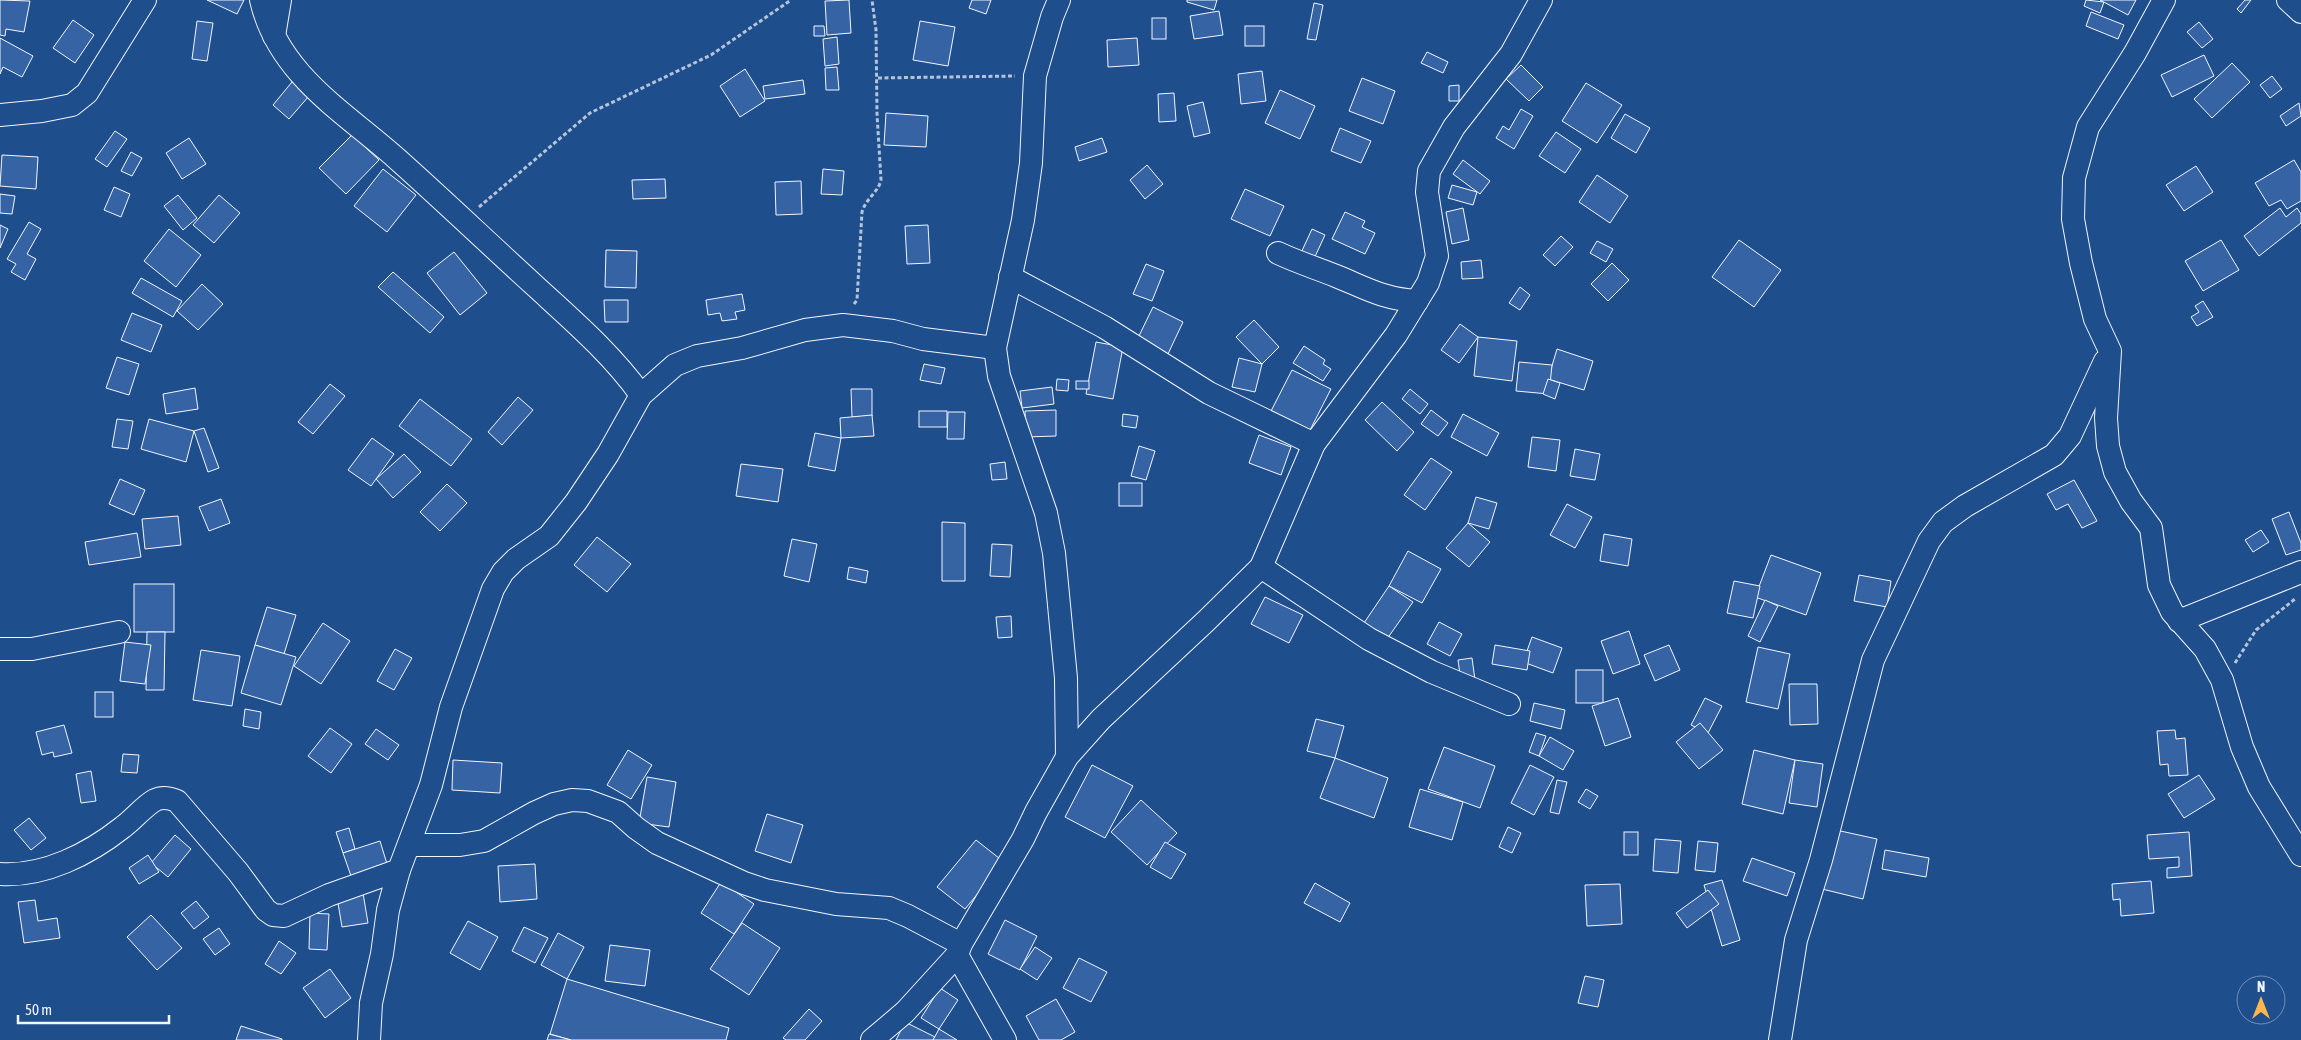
<svg xmlns="http://www.w3.org/2000/svg" width="2301" height="1040" viewBox="0 0 2301 1040" font-family="'Asap Condensed',sans-serif">
<style>
.building{fill:#3563a3;stroke:#f2f6ff}
.lines{fill:none;stroke-linecap:round;stroke-linejoin:round}
.minor-casing{stroke:#f2f6ff;stroke-width:24}
.path{stroke:#b3c4dc;stroke-width:3;stroke-dasharray:4 2.5;stroke-linecap:butt}
.minor{stroke:#1f4e8c;stroke-width:22}
</style>
<rect width="100%" height="100%" fill="#1f4e8c"/>
<!-- building -->
<g class="building">
<path d="M0,0L30,1L24,32L6,29L5,36L0,35Z"/>
<path d="M207,0H244L237,14Z"/>
<path d="M849,0L851,33L827,35L825,1Z"/>
<path d="M972,0H991L986,14L969,8Z"/>
<path d="M1187,0H1217L1214,10L1187,2Z"/>
<path d="M2086,0L2104,2L2100,13L2084,6Z"/>
<path d="M2100,0H2136L2128,15Z"/>
<path d="M2245,0H2251L2241,13L2237,9Z"/>
<path d="M1314,3L1323,5L1316,40L1307,39Z"/>
<path d="M1219,11L1223,35L1194,39L1190,16Z"/>
<path d="M2091,12L2124,25L2118,39L2086,26Z"/>
<rect x="1152" y="18" width="14" height="21"/>
<path d="M73,20L94,35L75,63L53,48Z"/>
<path d="M197,21L213,23L207,61L192,59Z"/>
<path d="M920,21L955,27L948,66L913,60Z"/>
<path d="M2199,22L2213,39L2202,48L2187,32Z"/>
<path d="M814,26H824L825,36H814Z"/>
<rect x="1245" y="26" width="19" height="20"/>
<path d="M837,37L839,64L825,66L823,39Z"/>
<path d="M0,38L33,56L22,77L3,67L0,74Z"/>
<path d="M1137,38L1139,65L1108,67L1107,40Z"/>
<path d="M1427,52L1448,62L1443,73L1421,63Z"/>
<path d="M2204,55L2214,76L2172,97L2161,75Z"/>
<path d="M2232,63L2250,82L2212,118L2194,99Z"/>
<path d="M1521,65L1543,87L1529,101L1506,79Z"/>
<path d="M837,67L839,90H826L825,68Z"/>
<path d="M745,69L765,101L740,117L720,86Z"/>
<path d="M1262,71L1266,101L1241,104L1238,74Z"/>
<path d="M2272,76L2282,89L2270,98L2260,85Z"/>
<path d="M1362,78L1395,91L1383,124L1349,111Z"/>
<path d="M803,80L805,94L765,99L763,86Z"/>
<path d="M292,82L309,96L289,119L273,105Z"/>
<path d="M1586,83L1622,105L1597,143L1562,121Z"/>
<path d="M1459,85V101H1449V86Z"/>
<path d="M1280,90L1315,106L1300,139L1265,123Z"/>
<path d="M1174,93L1176,121L1159,122L1158,94Z"/>
<path d="M1203,102L1210,133L1194,137L1187,106Z"/>
<path d="M2299,103L2301,116L2286,126L2280,116Z"/>
<path d="M1521,109L1533,116L1514,149L1496,138L1503,126L1509,130Z"/>
<path d="M886,113L928,116L926,147L884,145Z"/>
<path d="M1625,114L1650,128L1636,153L1611,138Z"/>
<path d="M1340,128L1371,141L1361,163L1331,151Z"/>
<path d="M115,131L127,139L107,167L95,159Z"/>
<path d="M1556,132L1581,149L1565,173L1539,156Z"/>
<path d="M352,135L379,160L346,194L319,168Z"/>
<path d="M189,138L206,164L182,179L166,153Z"/>
<path d="M1102,138L1107,152L1079,161L1075,147Z"/>
<path d="M131,152L142,158L132,176L121,171Z"/>
<path d="M2,155L38,157L36,189L0,186Z"/>
<path d="M1463,160L1490,181L1480,194L1453,174Z"/>
<path d="M2294,160L2301,172V201L2287,209L2281,200L2269,206L2255,183Z"/>
<path d="M1147,165L1163,184L1145,199L1130,180Z"/>
<path d="M2196,166L2213,192L2184,211L2166,185Z"/>
<path d="M383,169L416,195L387,232L354,206Z"/>
<path d="M823,169L844,171L842,195L821,194Z"/>
<path d="M1597,175L1628,196L1610,223L1579,202Z"/>
<path d="M665,179L666,198L633,199L632,180Z"/>
<path d="M801,181L802,214L776,215L775,182Z"/>
<path d="M1452,185L1477,192L1473,205L1448,198Z"/>
<path d="M114,187L130,194L121,217L104,210Z"/>
<path d="M1245,189L1284,206L1270,236L1231,219Z"/>
<path d="M0,194L15,196L12,214L0,213Z"/>
<path d="M178,195L197,218L183,230L164,206Z"/>
<path d="M219,195L240,213L214,243L193,225Z"/>
<path d="M1463,208L1469,240L1452,244L1446,212Z"/>
<path d="M2280,208L2286,217L2297,208L2301,214V223L2259,256L2244,236Z"/>
<path d="M1345,212L1365,221L1362,227L1375,233L1365,254L1332,239Z"/>
<path d="M29,222L41,229L27,254L36,259L25,280L11,272L16,264L7,259Z"/>
<path d="M0,225L8,229L0,248Z"/>
<path d="M928,225L930,263L907,264L905,226Z"/>
<path d="M169,229L201,255L176,287L144,261Z"/>
<path d="M1312,229L1325,235L1313,261L1300,255Z"/>
<path d="M1561,236L1573,247L1555,266L1543,255Z"/>
<path d="M1739,240L1781,270L1754,307L1712,277Z"/>
<path d="M2221,240L2239,270L2203,291L2185,261Z"/>
<path d="M1597,241L1613,249L1606,262L1590,253Z"/>
<path d="M606,250L637,251L636,288L605,287Z"/>
<path d="M454,252L487,293L460,315L427,273Z"/>
<path d="M1481,260L1483,278L1462,279L1461,262Z"/>
<path d="M1612,263L1629,280L1608,301L1591,284Z"/>
<path d="M1146,264L1164,271L1152,301L1133,294Z"/>
<path d="M393,272L444,317L430,333L378,287Z"/>
<path d="M141,278L182,301L173,317L132,293Z"/>
<path d="M202,284L223,304L198,330L177,311Z"/>
<path d="M1520,287L1530,295L1520,310L1509,303Z"/>
<path d="M742,294L745,310L735,312L737,319L722,321L720,313L708,315L706,300Z"/>
<path d="M604,300H628V322H605Z"/>
<path d="M2203,301L2213,317L2197,326L2191,317L2199,312L2195,306Z"/>
<path d="M1153,307L1183,322L1167,356L1136,342Z"/>
<path d="M132,313L162,325L151,352L121,340Z"/>
<path d="M1254,320L1279,347L1262,364L1236,337Z"/>
<path d="M1460,324L1478,337L1459,363L1441,350Z"/>
<path d="M1478,337L1517,341L1512,381L1474,376Z"/>
<path d="M1096,342L1123,347L1113,399L1086,394Z"/>
<path d="M1304,346L1325,360L1323,364L1331,369L1323,381L1293,363Z"/>
<path d="M1557,349L1593,361L1584,390L1548,379Z"/>
<path d="M117,357L139,364L129,395L106,388Z"/>
<path d="M1239,358L1262,364L1255,392L1232,387Z"/>
<path d="M1519,362L1552,365L1549,394L1516,391Z"/>
<path d="M924,364L945,368L941,384L920,380Z"/>
<path d="M1292,370L1331,389L1308,434L1269,415Z"/>
<path d="M1057,379L1069,380L1068,391L1056,390Z"/>
<path d="M1548,379L1560,383L1555,399L1543,394Z"/>
<rect x="1076" y="381" width="13" height="8"/>
<path d="M330,384L345,396L313,434L298,422Z"/>
<path d="M1052,387L1054,404L1022,408L1020,391Z"/>
<path d="M195,388L198,409L166,414L163,394Z"/>
<path d="M851,389H872V416L852,417Z"/>
<path d="M1410,389L1428,404L1420,414L1402,399Z"/>
<path d="M518,397L533,410L502,445L488,432Z"/>
<path d="M420,399L472,439L451,466L399,426Z"/>
<path d="M1382,402L1414,432L1397,451L1365,420Z"/>
<path d="M1056,410V436L1026,437L1025,411Z"/>
<path d="M1431,410L1448,423L1438,436L1421,424Z"/>
<rect x="919" y="411" width="28" height="16"/>
<path d="M948,412H965L964,439H947Z"/>
<path d="M1123,414L1138,416L1136,428L1122,426Z"/>
<path d="M1463,414L1499,433L1487,456L1451,437Z"/>
<path d="M872,415L874,436L841,438L840,418Z"/>
<path d="M117,419L133,421L128,449L112,447Z"/>
<path d="M149,419L194,431L186,462L141,449Z"/>
<path d="M204,428L219,468L208,472L194,431Z"/>
<path d="M815,433L841,438L835,471L808,466Z"/>
<path d="M1259,435L1291,447L1281,475L1249,463Z"/>
<path d="M1532,437L1560,440L1556,471L1528,467Z"/>
<path d="M372,438L394,454L371,486L348,470Z"/>
<path d="M1139,446L1155,451L1146,480L1131,476Z"/>
<path d="M1575,449L1600,454L1595,480L1570,476Z"/>
<path d="M404,454L421,472L393,498L376,479Z"/>
<path d="M1431,458L1452,472L1425,510L1404,495Z"/>
<path d="M1005,462L1007,479L992,480L990,464Z"/>
<path d="M741,464L783,469L778,502L736,496Z"/>
<path d="M120,479L145,490L134,515L109,504Z"/>
<path d="M2074,480L2097,521L2082,528L2068,504L2056,510L2047,494Z"/>
<rect x="1119" y="483" width="23" height="23"/>
<path d="M447,484L467,503L440,531L420,512Z"/>
<path d="M1476,497L1497,503L1489,529L1468,523Z"/>
<path d="M221,499L230,523L209,531L199,507Z"/>
<path d="M1567,504L1592,517L1575,548L1550,535Z"/>
<path d="M2289,512L2301,543V550L2286,555L2272,519Z"/>
<path d="M178,516L181,545L145,549L142,519Z"/>
<path d="M942,522L965,523V581H942Z"/>
<path d="M1468,523L1490,542L1469,567L1446,548Z"/>
<path d="M2261,530L2269,542L2253,552L2245,540Z"/>
<path d="M137,533L141,557L89,565L85,542Z"/>
<path d="M1604,534L1632,539L1628,566L1600,561Z"/>
<path d="M597,537L631,564L607,592L574,565Z"/>
<path d="M792,539L817,544L809,582L784,576Z"/>
<path d="M992,544L1012,545L1010,577L990,576Z"/>
<path d="M1408,551L1441,569L1422,603L1389,586Z"/>
<path d="M1771,555L1821,573L1806,615L1755,597Z"/>
<path d="M849,567L868,571L866,583L847,579Z"/>
<path d="M1859,575L1891,581L1887,607L1854,601Z"/>
<path d="M1734,581L1760,586L1753,618L1727,613Z"/>
<rect x="134" y="584" width="40" height="48"/>
<path d="M1389,586L1413,602L1387,639L1364,623Z"/>
<path d="M1265,597L1303,615L1289,643L1251,624Z"/>
<path d="M1765,600L1778,606L1760,642L1748,636Z"/>
<path d="M267,607L296,615L284,654L255,645Z"/>
<path d="M1011,616L1012,637L998,638L996,617Z"/>
<path d="M1439,622L1462,634L1450,656L1427,644Z"/>
<path d="M323,623L350,641L321,684L294,666Z"/>
<path d="M1629,631L1640,664L1613,674L1601,641Z"/>
<path d="M147,632H165L164,690H146Z"/>
<path d="M1532,637L1562,648L1553,673L1523,662Z"/>
<path d="M125,642L151,645L145,684L120,681Z"/>
<path d="M255,645L296,657L281,705L241,693Z"/>
<path d="M1495,645L1530,651L1527,670L1492,664Z"/>
<path d="M1669,645L1680,670L1655,681L1644,655Z"/>
<path d="M1758,647L1790,654L1778,709L1746,702Z"/>
<path d="M395,649L412,658L394,690L377,681Z"/>
<path d="M201,650L240,656L232,706L193,700Z"/>
<path d="M1472,658L1475,680L1461,682L1458,660Z"/>
<rect x="1576" y="670" width="27" height="33"/>
<path d="M1789,684H1817L1818,724L1790,725Z"/>
<rect x="95" y="692" width="18" height="25"/>
<path d="M1618,698L1631,737L1605,746L1592,706Z"/>
<path d="M1705,698L1722,706L1708,733L1691,725Z"/>
<path d="M1534,703L1565,710L1561,729L1530,721Z"/>
<path d="M245,709L261,712L259,729L243,726Z"/>
<path d="M1316,719L1344,726L1335,758L1307,751Z"/>
<path d="M1700,723L1723,750L1699,769L1676,742Z"/>
<path d="M64,725L72,753L54,757L53,752L42,755L36,732Z"/>
<path d="M330,728L352,744L331,773L308,756Z"/>
<path d="M376,729L399,745L388,760L365,744Z"/>
<path d="M2175,730L2176,739L2185,738L2188,775L2169,776L2168,764L2160,765L2157,731Z"/>
<path d="M1536,733L1546,736L1539,756L1529,752Z"/>
<path d="M1550,737L1574,751L1563,770L1539,756Z"/>
<path d="M1444,747L1495,766L1480,808L1428,789Z"/>
<path d="M628,750L652,765L631,799L607,785Z"/>
<path d="M1754,750L1795,760L1783,814L1742,804Z"/>
<path d="M123,754L139,755L137,773L121,772Z"/>
<path d="M1335,758L1388,778L1374,818L1320,798Z"/>
<path d="M453,760L502,763L500,793L452,790Z"/>
<path d="M1795,760L1823,764L1817,807L1789,803Z"/>
<path d="M1092,765L1133,786L1105,838L1065,817Z"/>
<path d="M1530,765L1554,777L1534,815L1511,803Z"/>
<path d="M91,771L96,801L81,803L76,774Z"/>
<path d="M2199,775L2215,799L2184,818L2168,794Z"/>
<path d="M647,777L676,782L669,827L639,823Z"/>
<path d="M1557,780L1567,782L1559,814L1550,812Z"/>
<path d="M1420,789L1463,802L1452,840L1409,827Z"/>
<path d="M1586,789L1598,796L1590,809L1578,802Z"/>
<path d="M1141,800L1177,833L1147,865L1111,832Z"/>
<path d="M767,814L803,825L791,863L755,851Z"/>
<path d="M29,818L46,838L31,850L14,830Z"/>
<path d="M1508,827L1521,833L1512,853L1499,847Z"/>
<path d="M349,828L355,849L343,853L336,832Z"/>
<path d="M1836,830L1877,839L1863,899L1822,889Z"/>
<rect x="1624" y="832" width="14" height="23"/>
<path d="M2189,832L2192,876L2167,878V868L2179,867V857L2149,859L2147,835Z"/>
<path d="M175,835L191,849L168,877L151,863Z"/>
<path d="M1655,839L1681,841L1678,873L1653,871Z"/>
<path d="M976,840L1004,862L965,909L937,887Z"/>
<path d="M380,841L387,864L351,876L343,853Z"/>
<path d="M1698,841L1718,843L1715,872L1695,870Z"/>
<path d="M1165,842L1186,854L1171,879L1150,867Z"/>
<path d="M1885,850L1929,858L1926,877L1882,869Z"/>
<path d="M148,855L159,872L139,884L129,868Z"/>
<path d="M1752,858L1795,873L1787,896L1743,881Z"/>
<path d="M535,864L537,899L500,902L498,866Z"/>
<path d="M1722,880L1740,940L1722,946L1704,885Z"/>
<path d="M2151,881L2154,913L2121,916L2120,899L2113,900L2112,884Z"/>
<path d="M721,882L754,904L734,934L701,913Z"/>
<path d="M1315,883L1350,903L1340,922L1304,903Z"/>
<path d="M1620,884L1622,924L1587,926L1585,885Z"/>
<path d="M1708,890L1719,904L1687,928L1676,913Z"/>
<path d="M363,893L368,923L342,927L337,897Z"/>
<path d="M35,900L38,921L57,918L60,938L24,943L18,902Z"/>
<path d="M196,901L209,917L194,929L181,913Z"/>
<path d="M310,913L329,914L327,950L309,949Z"/>
<path d="M151,915L182,948L157,970L127,937Z"/>
<path d="M1005,920L1037,936L1020,970L988,954Z"/>
<path d="M468,921L498,937L480,970L450,953Z"/>
<path d="M742,923L780,948L749,995L710,969Z"/>
<path d="M524,927L548,938L535,963L512,951Z"/>
<path d="M219,928L230,944L215,955L203,939Z"/>
<path d="M558,933L584,947L567,979L541,965Z"/>
<path d="M279,941L296,953L281,974L265,964Z"/>
<path d="M610,945L650,950L645,986L605,981Z"/>
<path d="M1035,947L1052,958L1037,980L1020,969Z"/>
<path d="M1079,958L1107,972L1091,1002L1063,988Z"/>
<path d="M330,969L351,998L325,1018L303,988Z"/>
<path d="M1585,976L1604,980L1598,1007L1578,1003Z"/>
<path d="M567,979L729,1028L726,1040H571L550,1034Z"/>
<path d="M940,988L958,1000L939,1029L921,1018Z"/>
<path d="M1056,999L1075,1032L1061,1040H1039L1026,1016Z"/>
<path d="M809,1009L822,1021L805,1040H786L783,1038Z"/>
<path d="M905,1022L935,1037L933,1040H896Z"/>
<path d="M241,1026L282,1039V1040H236Z"/>
<path d="M939,1029L957,1040H933Z"/>
<path d="M549,1034L571,1040H547Z"/>
</g>
<g class="lines">
<!-- minor casing -->
<g class="minor-casing">
<g id="minor">
<path d="M261,0C278,74 343,111 396,158C442,199 487,242 533,284C571,319 611,353 641,395"/>
<path d="M1059,0L1052,17L1035,76L1031,163L1023,220L995,348L999,376L1046,513L1054,553L1066,678L1067,757"/>
<path d="M2164,0L2135,53L2088,127L2074,178L2073,219L2081,263L2095,319L2110,351L2106,418L2108,446L2115,472L2131,501L2151,528L2159,585L2172,612L2205,649L2222,680L2242,747L2259,787L2301,855"/>
<path d="M2288,0L2301,12"/>
<path d="M274,36L280,0"/>
<path d="M0,115L42,111L72,105L87,93L145,0"/>
<path d="M1278,253C1297,262 1316,268 1336,276C1366,288 1383,299 1417,301"/>
<path d="M1010,277L1104,327L1209,393L1314,444"/>
<path d="M1261,567L1369,639L1432,672L1509,704"/>
<path d="M2179,621L2301,572"/>
<path d="M0,649H32L119,632"/>
<path d="M410,845H460L484,841L534,813L554,804L572,800L588,801L618,812L636,828L657,843L744,883L765,890L836,904L889,908L908,916L961,944"/>
<path d="M0,874C44,877 89,854 123,827C134,819 144,806 155,800C163,796 170,798 177,801L238,872L266,910L273,915L284,916L329,895L399,870"/>
<path d="M957,955L1005,1040"/>
<path d="M369,1040L371,1003L382,954L388,910L399,870L431,785L451,707L493,589L503,572L516,559L549,536L576,502L608,454L641,395L675,365L697,356L742,348L805,330L843,325L893,331L923,339L995,348"/>
<path d="M872,1040L905,1012L957,955L961,944L1023,839L1036,812L1067,757L1101,719L1205,622L1261,567L1314,444L1396,335L1428,283L1437,256L1427,192L1429,171L1454,127L1511,54L1541,0"/>
<path d="M1780,1040L1796,940L1821,860L1873,660L1929,541L1943,522L1965,506L2054,455L2070,436L2105,361"/>
</g>
</g>
<!-- path -->
<g class="path">
<path d="M878,78L1015,76"/>
<path d="M479,207L590,113L711,55L791,0"/>
<path d="M854,304L857,300L862,212C866,198 878,193 881,180L877,114L876,30L872,0"/>
<path d="M2235,663L2256,630L2295,599"/>
</g>
<!-- minor -->
<use href="#minor" class="minor"/>
</g>
<!-- north arrow -->
<g transform="translate(2261 1000)"><circle r="24" fill="#1f4e8c" stroke="#7391ba"/>
<path d="M0-4L9 19L0 12L-9 19Z" fill="#ffb74d"/>
<text y="-8" font-size="14" font-weight="bold" text-anchor="middle" fill="#f2f6ff">N</text>
</g>
<!-- scale -->
<path d="M18 1015v8h151v-8" fill="none" stroke="#f2f6ff" stroke-width="2.5"/>
<text x="25" y="1015" font-size="15" fill="#f2f6ff" stroke="#1f4e8c" stroke-width="4" paint-order="stroke">50 m</text>
</svg>
